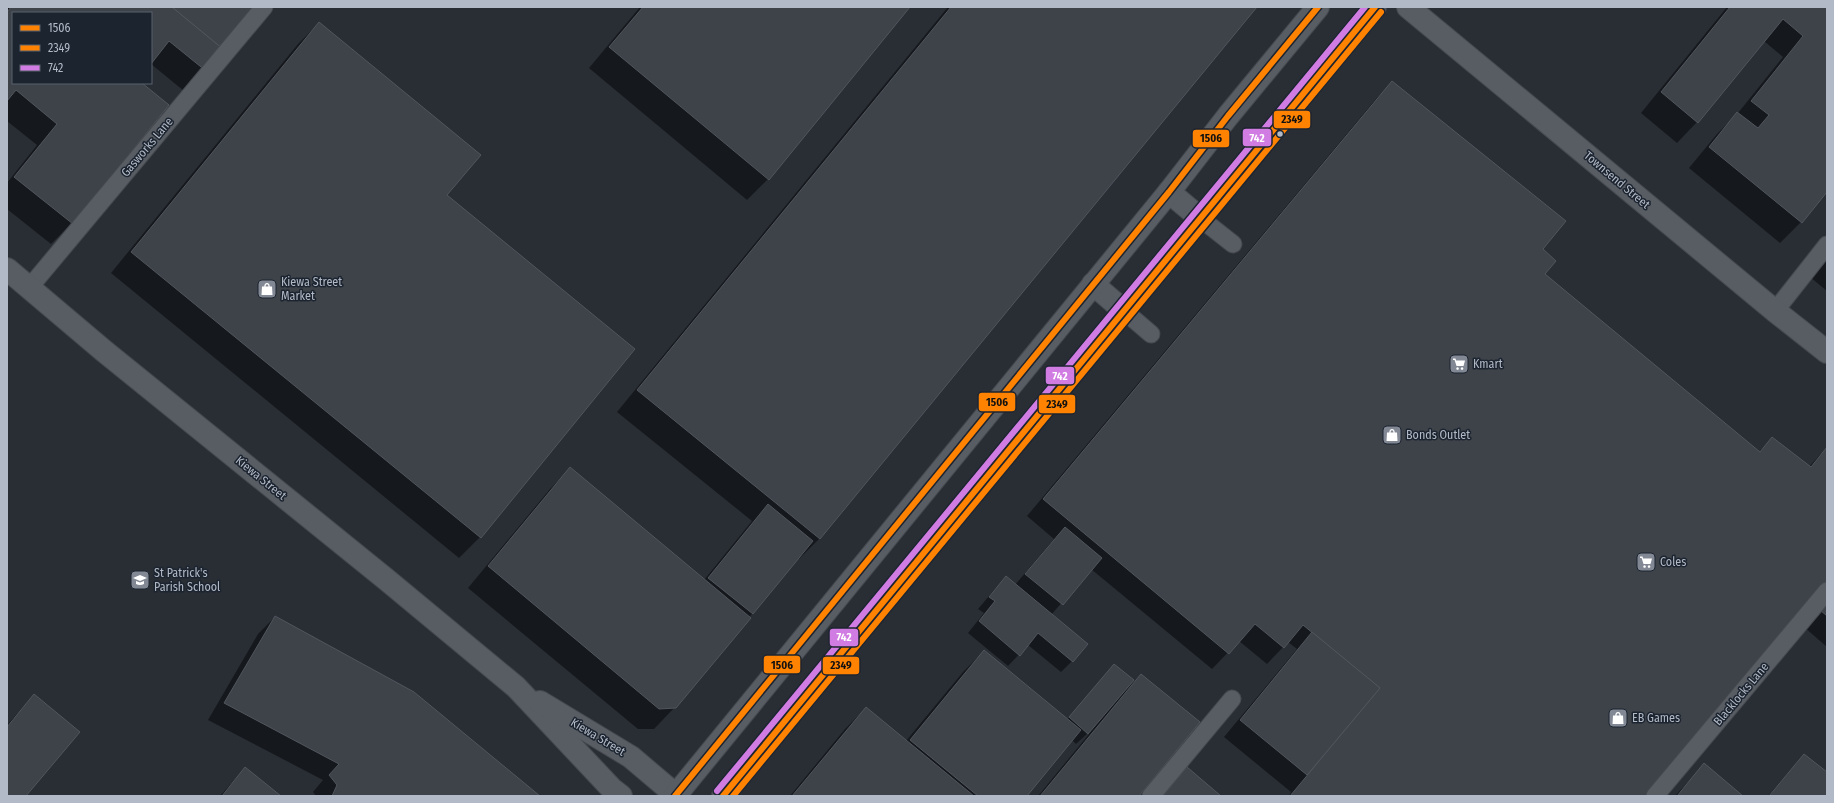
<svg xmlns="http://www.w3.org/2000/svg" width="1834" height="803" viewBox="0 0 1834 803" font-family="'Fira Sans Condensed',sans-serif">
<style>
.shadow{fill:#0007}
.building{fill:#3e4349;stroke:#51555d}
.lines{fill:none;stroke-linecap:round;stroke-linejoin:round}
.service-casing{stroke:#45494f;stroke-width:19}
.tertiary-casing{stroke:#45494f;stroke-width:24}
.service{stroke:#585c63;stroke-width:17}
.tertiary{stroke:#585c63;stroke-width:22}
.bus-1-casing{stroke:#1c2430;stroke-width:9}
.bus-2-casing{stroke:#1c2430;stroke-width:9}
.bus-3-casing{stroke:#1c2430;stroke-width:9}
.bus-1{stroke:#ff8200;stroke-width:6}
.bus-2{stroke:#ff8200;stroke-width:6}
.bus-3{stroke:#d17ce2;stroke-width:6}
.bus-dot{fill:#b2bac7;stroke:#1c2430;stroke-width:1.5}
.labels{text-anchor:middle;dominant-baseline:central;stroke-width:3;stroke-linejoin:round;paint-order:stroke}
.street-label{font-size:12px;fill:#b2bac7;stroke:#1c2430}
.poi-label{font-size:12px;fill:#b2bac7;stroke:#1c2430;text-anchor:start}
.line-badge{stroke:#1c2430;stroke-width:1.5}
.badge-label{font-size:11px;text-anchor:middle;font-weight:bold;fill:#fff}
.pale-badge-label{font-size:11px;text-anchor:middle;font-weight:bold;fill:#111}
</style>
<rect width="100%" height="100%" fill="#292e35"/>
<!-- shadow -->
<g class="shadow">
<path d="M8,7H256L184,91L151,64V13H13V83H140L72,223L51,244L7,209V183L37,145L7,121V9Z"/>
<path d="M640,7H909L768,179L747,200L589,68Z"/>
<path d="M948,7H1255L820,538L799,559L798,558L675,707L654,729H638L468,588L550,489L570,469L704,580L752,521L617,412Z"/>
<path d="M1727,7H1827V191L1801,222L1780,243L1689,168L1717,134L1738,113L1783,57L1764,41L1697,122L1677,143L1641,113Z"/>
<path d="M319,23L446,196L634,349L480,537L459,558L111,273L298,44Z"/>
<path d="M1392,83L1542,249L1544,274L1759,452L1772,439L1809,467L1827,447V579L1646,796H1289L1291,792L1224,737L1297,649L1288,642L1267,664L1239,641L1212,669L1091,569L1051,615L1072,661L1061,672L1028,645L1008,666L968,633L984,613L978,609L995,589L1006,577L1015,585L1054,539L1027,516L1376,99Z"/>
<path d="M1827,257V291L1810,277Z"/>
<path d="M1827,600V647L1804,627Z"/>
<path d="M275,617L538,796H316L313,792L323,780L208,720L258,634Z"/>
<path d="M984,651L1067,720L1114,665L1125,691L1141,675L1138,796H1038L1089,734L1088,733L1076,744L1072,740L1026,796H790L845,729L866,708L906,741L963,672Z"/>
<path d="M34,695L25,796H7V725Z"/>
<path d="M1804,755L1827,773V796H1768Z"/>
<path d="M1704,765L1742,796H1675Z"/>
<path d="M245,768L280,796H220Z"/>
<path d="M1187,769L1219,796H1161Z"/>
</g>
<!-- building -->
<g class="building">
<path d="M11,7H172L223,49L206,71L169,41L151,64V13H13V83H142L169,105L73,224L14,177L57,124L16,90L7,101V12Z"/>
<path d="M172,7H257L223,49Z"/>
<path d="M643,7H910L769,180L609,47Z"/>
<path d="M951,7H1257L820,539L637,390Z"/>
<path d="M1730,7H1827V192L1802,223L1709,147L1737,112L1758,128L1769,115L1751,101L1803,36L1783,19L1698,123L1661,92Z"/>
<path d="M319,22L481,155L447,195L635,349L481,538L131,252Z"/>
<path d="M1392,81L1566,221L1543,249L1556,261L1545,274L1760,452L1772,437L1811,467L1827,447V580L1647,796H1290L1380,688L1303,625L1284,648L1255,624L1229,654L1043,499Z"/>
<path d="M570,467L751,618L676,708L659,709L488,566Z"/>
<path d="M768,504L813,541L753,614L708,578Z"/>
<path d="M1065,527L1102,558L1063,605L1025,574Z"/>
<path d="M1006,576L1088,644L1073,662L1038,633L1020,656L979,621L995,601L989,597Z"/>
<path d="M1827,602V616L1820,610Z"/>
<path d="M275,616L414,692L540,796H332L337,785L329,775L339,764L224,703Z"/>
<path d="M1312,632L1380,688L1307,775L1240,720Z"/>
<path d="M984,650L1081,730L1027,796H978L910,740Z"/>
<path d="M1114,664L1134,680L1088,734L1069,717Z"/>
<path d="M1141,674L1200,722L1139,796H1040Z"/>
<path d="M34,694L80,732L26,796H7V727Z"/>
<path d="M866,707L974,796H792Z"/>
<path d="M1804,754L1827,772V796H1769Z"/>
<path d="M1704,763L1743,796H1677Z"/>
<path d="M245,767L281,796H222Z"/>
<path d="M1187,767L1221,796H1163Z"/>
</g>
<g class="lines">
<!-- service casing -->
<g class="service-casing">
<g id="service">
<path d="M1200,218L1233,244"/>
<path d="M29,288L264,7"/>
<path d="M1123,310L1151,334"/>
<path d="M1775,311L1827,245"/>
<path d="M1151,796L1232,699"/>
<path d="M1655,796L1827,591"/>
</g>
</g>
<!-- tertiary casing -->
<g class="tertiary-casing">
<g id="tertiary">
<path d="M1408,7L1775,311L1827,352"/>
<path d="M1169,192L1200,218"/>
<path d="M7,269L104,351L387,580L516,687L612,789L621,796"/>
<path d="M1093,284L1123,310"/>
<path d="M540,702L631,757L677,796"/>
<path d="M675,796L1169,192L1228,116L1318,7"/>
<path d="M723,796L1375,7"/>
</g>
</g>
<!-- service -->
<use href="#service" class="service"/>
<!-- tertiary -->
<use href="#tertiary" class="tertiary"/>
<!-- bus-1 casing -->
<g class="bus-1-casing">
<g id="bus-1">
<path d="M675,796L1169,192L1228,116L1318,7"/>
<path d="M723,796L1375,7"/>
</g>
</g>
<!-- bus-2 casing -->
<g class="bus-2-casing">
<path id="bus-2" d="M733,796L1381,12"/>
</g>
<!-- bus-3 casing -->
<g class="bus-3-casing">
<path id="bus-3" d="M717,791L1365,7"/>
</g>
<!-- bus-1 -->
<use href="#bus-1" class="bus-1"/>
<!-- bus-2 -->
<use href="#bus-2" class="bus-2"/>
<!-- bus-3 -->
<use href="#bus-3" class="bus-3"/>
</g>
<!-- icons -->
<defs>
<g id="shop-square" transform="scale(1)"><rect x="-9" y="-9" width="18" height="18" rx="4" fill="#828994" stroke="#1c2430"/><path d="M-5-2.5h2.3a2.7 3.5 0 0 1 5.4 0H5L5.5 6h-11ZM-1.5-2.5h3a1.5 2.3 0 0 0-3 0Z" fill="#fff"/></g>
<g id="supermarket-square" transform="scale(1)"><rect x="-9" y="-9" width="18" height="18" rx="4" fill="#828994" stroke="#1c2430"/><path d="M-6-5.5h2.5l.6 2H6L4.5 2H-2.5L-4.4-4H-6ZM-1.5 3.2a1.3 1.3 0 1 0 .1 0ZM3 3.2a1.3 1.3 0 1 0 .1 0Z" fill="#fff"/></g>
<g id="school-square" transform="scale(1)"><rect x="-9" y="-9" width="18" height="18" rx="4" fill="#828994" stroke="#1c2430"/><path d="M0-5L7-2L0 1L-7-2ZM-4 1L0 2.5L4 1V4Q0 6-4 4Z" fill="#fff"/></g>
</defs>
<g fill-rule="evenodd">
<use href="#shop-square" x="267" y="289"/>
<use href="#supermarket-square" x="1459" y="364"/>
<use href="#shop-square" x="1392" y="435"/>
<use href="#supermarket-square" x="1646" y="562"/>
<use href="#school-square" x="140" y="580"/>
<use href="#shop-square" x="1618" y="718"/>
</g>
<!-- markers -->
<circle class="bus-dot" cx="1280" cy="134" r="3.5"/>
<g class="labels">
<!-- street labels -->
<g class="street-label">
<text transform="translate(147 147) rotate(-50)">Gasworks Lane</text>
<text transform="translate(1617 180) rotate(40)">Townsend Street</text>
<text transform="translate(261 478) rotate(39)">Kiewa Street</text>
<text transform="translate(1741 694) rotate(-50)">Blacklocks Lane</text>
<text transform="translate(598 737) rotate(31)">Kiewa Street</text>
</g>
<!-- poi labels -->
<g class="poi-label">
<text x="281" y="282">Kiewa Street<tspan x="281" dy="14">Market</tspan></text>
<text x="1473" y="364">Kmart</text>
<text x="1406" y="435">Bonds Outlet</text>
<text x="1660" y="562">Coles</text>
<text x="154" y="573">St Patrick's<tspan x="154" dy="14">Parish School</tspan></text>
<text x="1632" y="718">EB Games</text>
</g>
</g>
<g class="line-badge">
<rect x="1273" y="110" width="38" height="19" rx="4" fill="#ff8200"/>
<rect x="1242" y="128" width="30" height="19" rx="4" fill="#d17ce2"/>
<rect x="1192" y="129" width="38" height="19" rx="4" fill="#ff8200"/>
<rect x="1045" y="366" width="30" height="19" rx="4" fill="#d17ce2"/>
<rect x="978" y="392" width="38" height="20" rx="4" fill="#ff8200"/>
<rect x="1038" y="394" width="38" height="20" rx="4" fill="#ff8200"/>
<rect x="829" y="628" width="30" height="19" rx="4" fill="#d17ce2"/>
<rect x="763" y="655" width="38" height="19" rx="4" fill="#ff8200"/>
<rect x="822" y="656" width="38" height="19" rx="4" fill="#ff8200"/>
</g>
<g class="badge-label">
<text x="1257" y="142">742</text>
<text x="1060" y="380">742</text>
<text x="844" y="641">742</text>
</g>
<g class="pale-badge-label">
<text x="1292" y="123">2349</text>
<text x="1211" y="142">1506</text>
<text x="997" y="406">1506</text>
<text x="1057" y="408">2349</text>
<text x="782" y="669">1506</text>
<text x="841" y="669">2349</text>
</g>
<!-- border -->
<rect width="1834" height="803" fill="none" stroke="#b2bac7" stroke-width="16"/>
<!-- legend -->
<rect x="12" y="12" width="140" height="72" fill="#1c2430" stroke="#58606c"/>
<rect x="20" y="25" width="20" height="6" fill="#ff8200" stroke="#58606c"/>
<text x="48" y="32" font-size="12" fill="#b2bac7">1506</text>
<rect x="20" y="45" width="20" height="6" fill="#ff8200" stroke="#58606c"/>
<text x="48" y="52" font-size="12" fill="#b2bac7">2349</text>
<rect x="20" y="65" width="20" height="6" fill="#d17ce2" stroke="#58606c"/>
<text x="48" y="72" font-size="12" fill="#b2bac7">742</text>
</svg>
